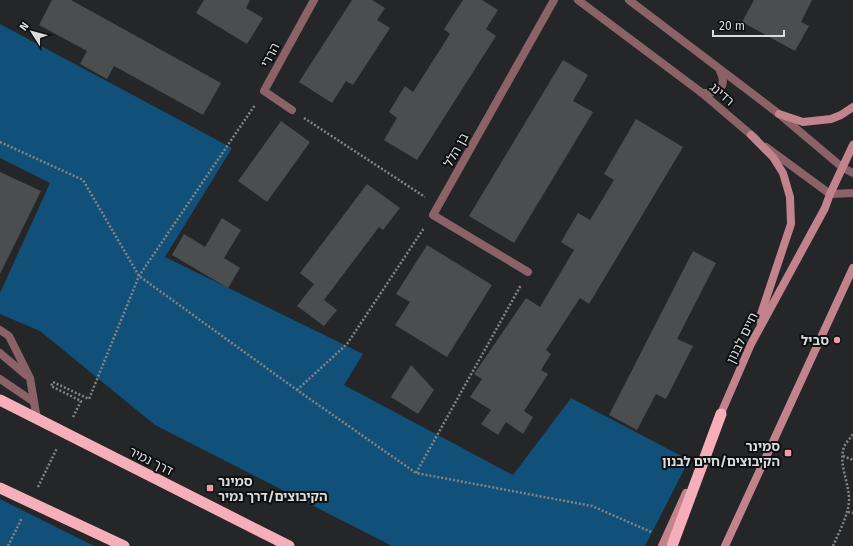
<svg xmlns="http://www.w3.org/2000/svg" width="853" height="546" viewBox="0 0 853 546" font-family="'Fira Sans','Noto Sans Hebrew',sans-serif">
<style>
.green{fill:#115078}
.building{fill:#4b4e4f}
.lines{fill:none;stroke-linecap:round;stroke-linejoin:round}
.path{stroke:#838486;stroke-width:2.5;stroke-dasharray:2 2;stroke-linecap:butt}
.service{stroke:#8a6268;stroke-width:8}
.minor{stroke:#8a6268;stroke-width:8}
.tertiary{stroke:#8a6268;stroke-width:8}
.secondary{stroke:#c2838d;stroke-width:8}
.trunk{stroke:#f6aeba;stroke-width:11}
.poi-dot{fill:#f39aa9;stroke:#0e0f10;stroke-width:1.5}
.labels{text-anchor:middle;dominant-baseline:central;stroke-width:4;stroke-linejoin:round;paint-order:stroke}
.street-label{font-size:13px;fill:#dbdcdd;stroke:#0e0f10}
.poi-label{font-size:13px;font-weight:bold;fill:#dbdcdd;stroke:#0e0f10;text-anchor:end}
</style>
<rect width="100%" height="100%" fill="#242628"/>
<!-- green -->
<g class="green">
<path d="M0,24L232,148L165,257L363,354L344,385L513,475L571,398L689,460L645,546H392L155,425L40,331L0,314V293L50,183L0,158Z"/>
<path d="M0,499L94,546H0Z"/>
</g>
<!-- building -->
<g class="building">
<path d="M52,0H71L221,83L203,115L114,66L107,79L80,64L87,51L39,25Z"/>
<path d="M204,0H250L246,8L263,18L247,44L196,13Z"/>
<path d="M352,0H372L385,8L377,20L390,28L353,85L346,81L332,103L299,82Z"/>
<path d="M463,0H482L498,10L486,29L496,36L417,160L384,140L397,118L389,112L405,86L413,92L450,34L444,29Z"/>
<path d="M754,0H812L801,22L809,26L795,51L742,22Z"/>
<path d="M563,60L588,75L573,101L593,112L514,243L469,216Z"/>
<path d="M636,119L683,147L589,304L580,298L546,350L551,354L541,370L548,374L524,411L533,417L523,434L506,422L498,435L481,424L491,410L470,397L482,379L474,374L526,298L540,307L574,250L561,242L578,213L590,220L614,180L604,174Z"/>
<path d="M281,121L310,142L267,202L238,181Z"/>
<path d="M0,172L41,191L0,274Z"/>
<path d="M367,184L400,208L383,230L379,227L324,300L337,310L324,326L297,306L314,284L300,273Z"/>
<path d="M222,218L241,230L224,258L240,268L228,288L172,255L184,234L205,247Z"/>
<path d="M427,245L492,285L447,357L395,325L410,302L396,294Z"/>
<path d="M693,251L716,263L677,339L693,346L666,399L656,394L637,430L609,415Z"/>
<path d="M411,365L434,390L418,414L391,397Z"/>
</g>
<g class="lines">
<!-- path -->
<g class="path">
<path d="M304,118L425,197"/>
<path d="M0,142L83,180L139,276L297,390L416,473L592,506L651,532"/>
<path d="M297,390L347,344L424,228"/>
<path d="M73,417L81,401L51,386L53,382L89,399L139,276L255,105"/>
<path d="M843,456L853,460"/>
<path d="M416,473L521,285"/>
<path d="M38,487L57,448"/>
<path d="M848,512L853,513"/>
<path d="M8,546L22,518"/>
<path d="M833,546C839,532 847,518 849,502C850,484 838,465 844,447C846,442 851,438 853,434"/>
</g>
<!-- service -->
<g class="service">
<path d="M0,330L9,336L30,378L37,419"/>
<path d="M0,353L26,375"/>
<path d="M0,379L34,402"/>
</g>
<!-- minor -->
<g class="minor">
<path d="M292,110L264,91L314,0"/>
<path d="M528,272L433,215L554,0"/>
</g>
<!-- tertiary -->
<g class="tertiary">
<path d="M578,0L702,93L756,139"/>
<path d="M629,0L779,114L843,168L853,173"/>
<path d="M702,93C718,94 728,87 720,71"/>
<path d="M766,147L830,194L853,193"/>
</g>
<!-- secondary -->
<g class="secondary">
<path d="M779,114L803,122L831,119L841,115L853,107"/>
<path d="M751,135L773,157L783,173L790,197L791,224L759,320"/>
<path d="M719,418L751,344L825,208L830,194L853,145"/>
<path d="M662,546L686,493"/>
<path d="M725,546L853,268"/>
</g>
<!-- trunk -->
<g class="trunk">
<path d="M0,400L289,546"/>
<path d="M0,488L124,546"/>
<path d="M672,546L721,414"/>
</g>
</g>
<!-- markers -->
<g class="poi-dot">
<circle cx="837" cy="340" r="4"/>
<rect x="784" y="449" width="8" height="8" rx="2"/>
<rect x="206" y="484" width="8" height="8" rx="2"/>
</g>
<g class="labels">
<!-- street labels -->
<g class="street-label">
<text transform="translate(270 55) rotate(-62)">הררי</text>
<text transform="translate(722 94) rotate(41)">רדינג</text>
<text transform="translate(456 150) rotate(-61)">בן הלל</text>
<text transform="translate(742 338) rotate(-64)">חיים לבנון</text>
<text transform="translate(151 461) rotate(27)">דרך נמיר</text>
</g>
<!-- poi labels -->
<g class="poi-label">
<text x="829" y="340">סביל</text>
<text x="780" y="446">סמינר<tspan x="780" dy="15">הקיבוצים/חיים לבנון</tspan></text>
<text x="218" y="481" text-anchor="start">סמינר<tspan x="218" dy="15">הקיבוצים/דרך נמיר</tspan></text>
</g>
</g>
<!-- north arrow -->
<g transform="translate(32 32) rotate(306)" stroke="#0e0f10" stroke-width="3" paint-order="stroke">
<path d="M0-3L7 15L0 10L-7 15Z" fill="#dbdcdd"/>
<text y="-6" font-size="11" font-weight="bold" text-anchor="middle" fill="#dbdcdd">N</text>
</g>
<!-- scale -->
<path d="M713 30v6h71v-6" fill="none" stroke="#dbdcdd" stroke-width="2"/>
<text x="719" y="30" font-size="12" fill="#dbdcdd" stroke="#0e0f10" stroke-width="3" paint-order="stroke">20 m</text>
</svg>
